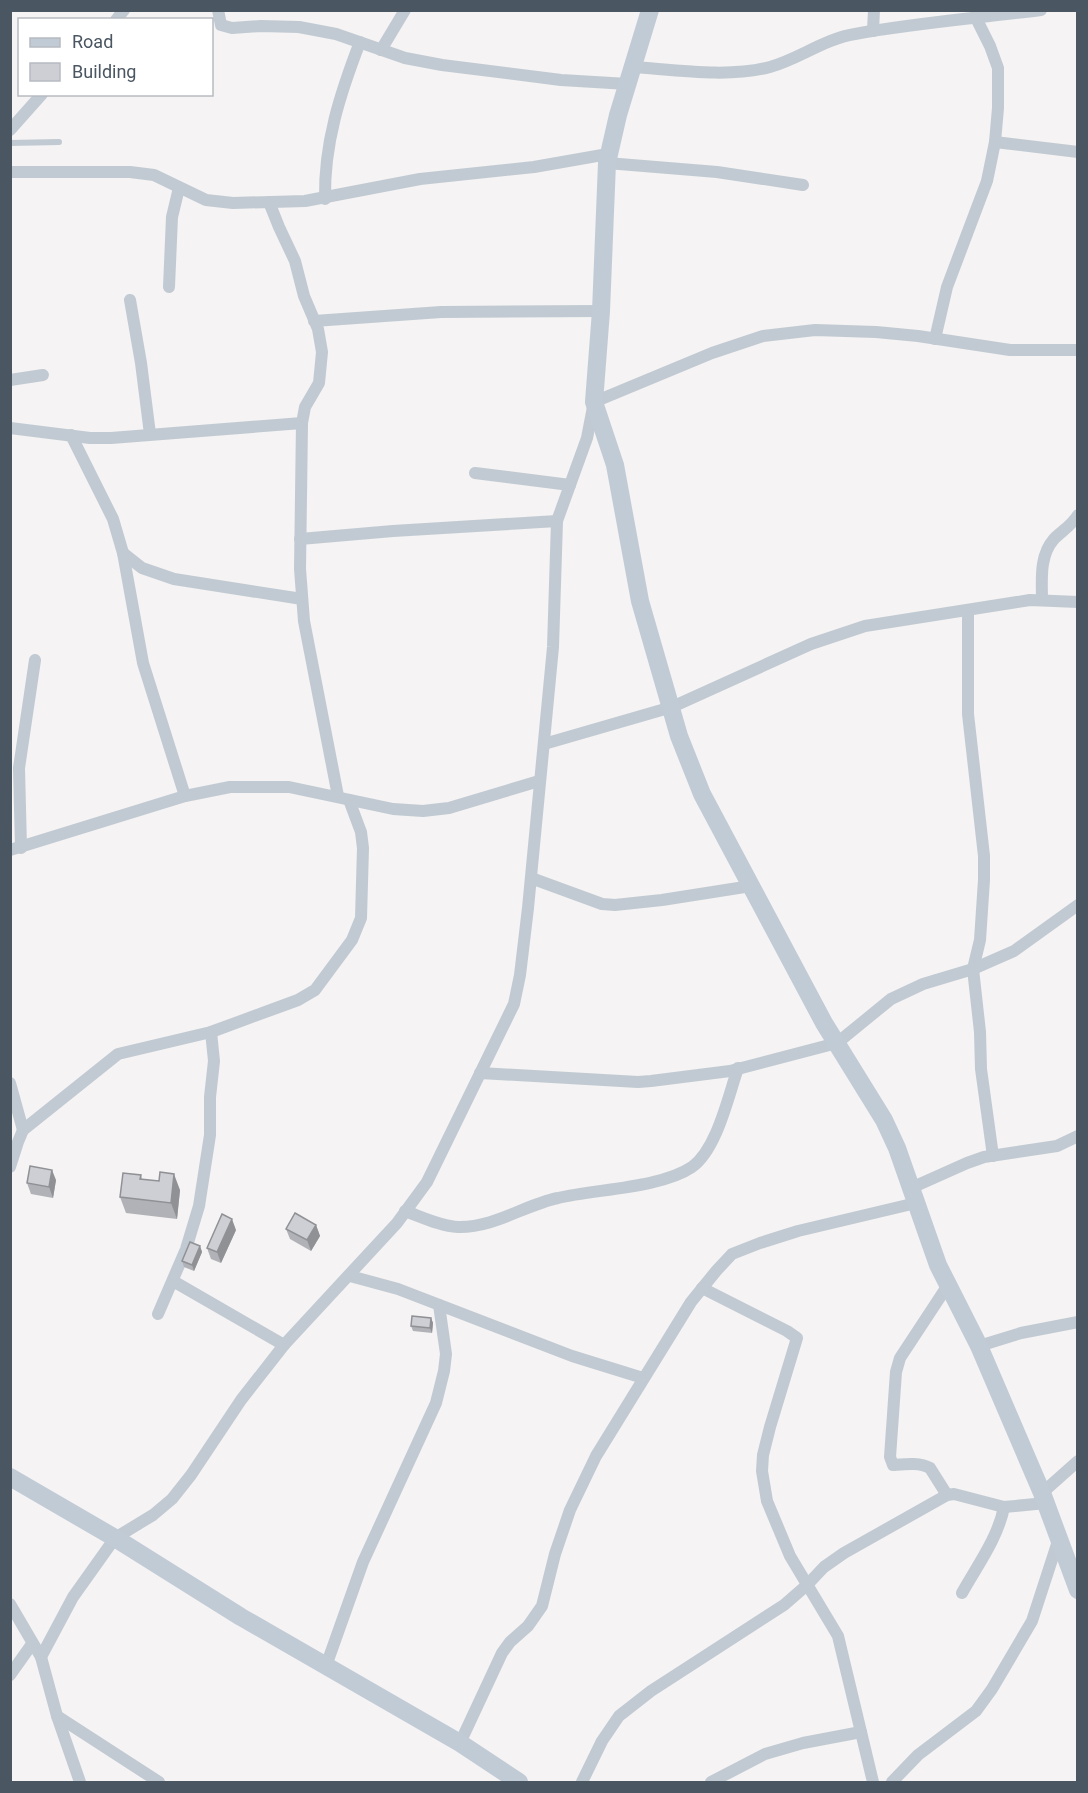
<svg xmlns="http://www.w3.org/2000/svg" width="1088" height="1793" viewBox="0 0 1088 1793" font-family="Roboto,sans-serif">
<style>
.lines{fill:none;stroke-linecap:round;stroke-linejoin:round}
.lane{stroke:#c1cad2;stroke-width:6}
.street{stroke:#c1cad2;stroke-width:12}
.secondary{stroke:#c1cbd6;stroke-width:18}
.wall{fill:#b0b2b7}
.shaded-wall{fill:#909195}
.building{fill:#cdcfd5;stroke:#909195;stroke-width:1.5}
</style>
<rect width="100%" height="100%" fill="#f5f3f3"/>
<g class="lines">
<!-- lane -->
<path class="lane" d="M10,143L59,142"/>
<!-- street -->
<g class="street">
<path d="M218,10L221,25L232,28L261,26L299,27L336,34L405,58L442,65L561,80L628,84"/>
<path d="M116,20L124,10"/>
<path d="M873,31L874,10"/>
<path d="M381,50L405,10"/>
<path d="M633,67C676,70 729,78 770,67C799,59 824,39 855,34C916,23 979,18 1041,10"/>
<path d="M10,130L42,94"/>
<path d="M995,142L1078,152"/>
<path d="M607,163L717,172L803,185"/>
<path d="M10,172H130L154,175L206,200L233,203L305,201L420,179L534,167L608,154"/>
<path d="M325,199C324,143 340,94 360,42"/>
<path d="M269,202L279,227L295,261L304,296L318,329L322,352L319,383L305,407L302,423L300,569L304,621L338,796"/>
<path d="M169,287L172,217L179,188"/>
<path d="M130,300L141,363L150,434"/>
<path d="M314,321L441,312L601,311"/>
<path d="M935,339L947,287L987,181L995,142L998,108V68L990,46L976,18"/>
<path d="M10,380L43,375"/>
<path d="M10,428L90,438H111L302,423"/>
<path d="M71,435L113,519L123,553L143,663L185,796"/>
<path d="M475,473L570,485"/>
<path d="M300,539L393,531L557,521"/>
<path d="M123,553L142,568L174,579L302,599"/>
<path d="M1042,600C1042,580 1039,556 1054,539C1062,531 1072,525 1078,515"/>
<path d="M968,611V714L984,856V880L980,940L973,969L980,1032L981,1069L993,1156"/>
<path d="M544,744L672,707L811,644L865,626L1030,600L1078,602"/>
<path d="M21,848L19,768L35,660"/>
<path d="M10,850L185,796L230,787H289L393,809L423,811L449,808L539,781"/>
<path d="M531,878L602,904L615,905L662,900L751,886"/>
<path d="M480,1073L638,1082L651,1081L730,1071L837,1043L891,999L923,984L973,969L1014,951L1078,905"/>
<path d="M10,1083L23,1130"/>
<path d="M10,1167L18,1142L23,1130L118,1054L211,1032L298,1000L315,990L352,940L361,918L363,848L361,832L349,800"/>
<path d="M911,1188L967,1163L984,1157L1057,1146L1078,1136"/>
<path d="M405,1211C422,1217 440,1226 458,1227C494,1228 524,1205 558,1198C596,1189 661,1188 692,1167C717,1149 728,1097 738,1068"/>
<path d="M350,1276L398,1289L572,1356L643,1378"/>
<path d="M173,1281L284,1345"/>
<path d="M702,1288L787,1331L797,1338L770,1427L763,1455L762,1471L767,1501L790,1556L838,1636L873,1782"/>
<path d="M158,1314L186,1249L199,1206L210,1135V1097L214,1061L211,1032"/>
<path d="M979,1346L1021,1333L1078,1322"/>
<path d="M1042,1493L1078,1461"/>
<path d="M947,1495L930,1468C920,1462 905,1464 893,1465L890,1457L896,1372L900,1358L948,1285"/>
<path d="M962,1593C977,1566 998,1538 1004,1507"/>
<path d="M10,1604L41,1657L57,1716L80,1782"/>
<path d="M41,1657L73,1597L115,1538L153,1515L172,1499L191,1475L241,1400L284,1345L397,1223L427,1182L514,1004L520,975L528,908L553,647L557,521L587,438L594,402L712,353L763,336L815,330L876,332L918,336L1010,350H1078"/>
<path d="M326,1666L363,1562L436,1403L444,1371L446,1354L439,1305"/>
<path d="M10,1675L32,1644"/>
<path d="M57,1716L159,1782"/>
<path d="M460,1743L502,1653L510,1642L528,1626L542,1606L555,1554L570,1510L596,1456L691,1302L717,1270L732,1254L760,1243L798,1231L916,1203"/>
<path d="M582,1782L602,1741L619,1716L651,1691L784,1605L807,1585L824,1567L844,1553L947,1495L954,1494L1004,1507L1046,1503"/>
<path d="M711,1782L765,1754L803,1743L861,1732"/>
<path d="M892,1782L918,1755L976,1711L992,1689L1032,1621L1059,1538"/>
</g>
<!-- secondary -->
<g class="secondary">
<path d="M650,10L618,115L607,163L601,311L594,402L615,465L640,601L679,736L702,794L824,1023L884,1120L897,1148L938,1265L979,1346L1042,1493L1078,1590"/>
<path d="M10,1477L115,1538L241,1617L460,1743L519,1782"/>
</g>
</g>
<!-- wall -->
<g class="wall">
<path d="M141,1175L142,1179L180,1190L177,1219L126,1213L120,1197Z"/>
<path d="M56,1180L53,1198L31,1194L27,1183Z"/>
<path d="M316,1225L320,1236L311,1251L290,1239L286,1229Z"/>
<path d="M236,1230L221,1263L211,1259L207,1248Z"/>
<path d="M200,1246L202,1252L194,1271L184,1267L182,1261Z"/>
<path d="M431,1318L433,1323L432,1333L413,1331L411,1326Z"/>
</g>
<!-- shaded-wall -->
<g class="shaded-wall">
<path d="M52,1170L56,1180L53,1198L49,1187Z"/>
<path d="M174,1174L180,1190L177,1219L171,1203Z"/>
<path d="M232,1219L236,1230L221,1263L217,1252Z"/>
<path d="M316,1225L320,1236L311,1251L307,1240Z"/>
<path d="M200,1246L202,1252L194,1271L192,1265Z"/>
<path d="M431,1318L433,1323L432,1333L430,1328Z"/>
</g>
<!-- building -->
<g class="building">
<path d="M30,1166L52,1170L49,1187L27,1183Z"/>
<path d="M160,1172L174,1174L171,1203L120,1197L123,1173L141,1175L140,1179L159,1181Z"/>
<path d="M295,1213L316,1225L307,1240L286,1229Z"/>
<path d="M222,1214L232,1219L217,1252L207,1248Z"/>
<path d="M190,1242L200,1246L192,1265L182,1261Z"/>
<path d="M412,1316L431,1318L430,1328L411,1326Z"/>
</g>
<!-- border -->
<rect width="1088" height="1793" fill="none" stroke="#4a5661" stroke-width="24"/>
<!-- legend -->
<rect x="18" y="18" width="195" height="78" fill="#ffffff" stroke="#b7bbc0" stroke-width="1.5"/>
<rect x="30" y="38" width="30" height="9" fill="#c1cbd6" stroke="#b7bbc0" stroke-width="1.5"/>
<text x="72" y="48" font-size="18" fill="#4a5661">Road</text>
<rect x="30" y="63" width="30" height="18" fill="#cdcfd5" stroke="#b7bbc0" stroke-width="1.5"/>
<text x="72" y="78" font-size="18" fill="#4a5661">Building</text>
</svg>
